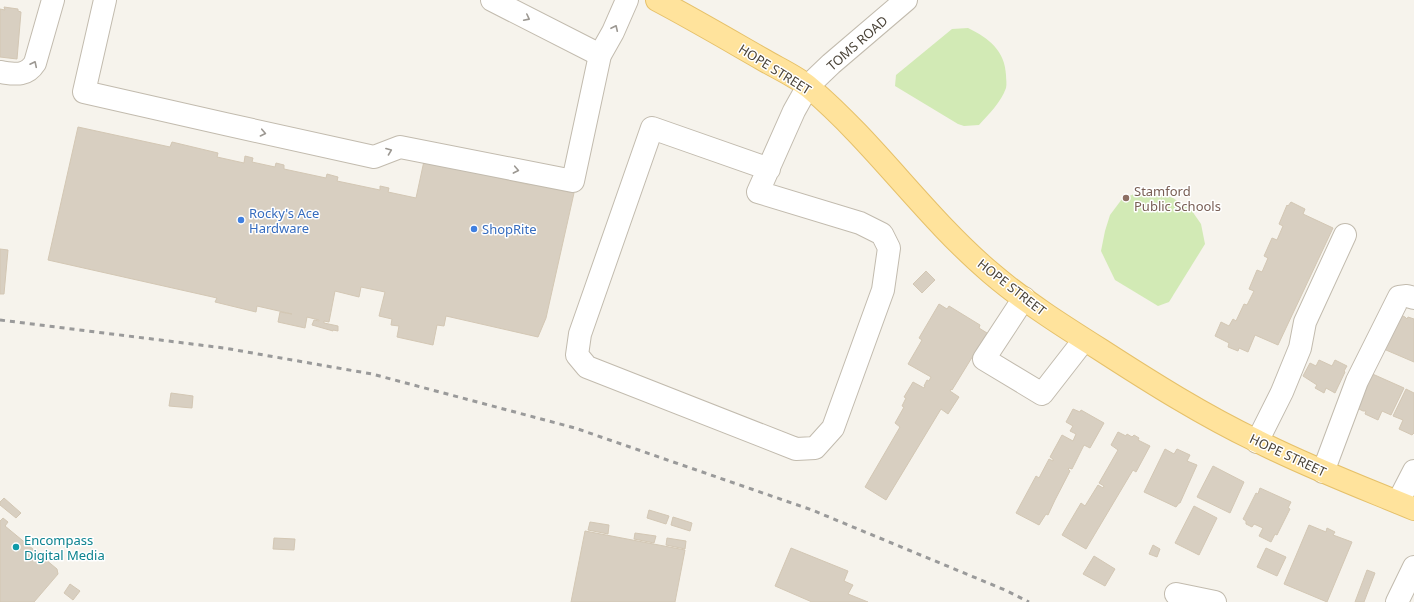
<svg xmlns="http://www.w3.org/2000/svg" width="1414" height="602" viewBox="0 0 1414 602" font-family="'Noto Sans',sans-serif">
<style>
.green{fill:#d2eab5}
.building{fill:#d8cfc1;stroke:#d3c7b4}
.lines{fill:none;stroke-linecap:round;stroke-linejoin:round}
.minor-casing{stroke:#c2bbae;stroke-width:24}
.major-casing{stroke:#e6c16a;stroke-width:24}
.minor{stroke:#fff;stroke-width:22}
.major{stroke:#ffe39c;stroke-width:22}
.rail{stroke:#9a9a9a;stroke-width:3;stroke-dasharray:5 5;stroke-linecap:butt}
.oneway{stroke:#9c9892}
.education-dot{fill:#8d6e63;stroke:#fff;stroke-width:1.5}
.shop-dot{fill:#3f7fe0;stroke:#fff;stroke-width:1.5}
.culture-dot{fill:#0f9aa8;stroke:#fff;stroke-width:1.5}
.labels{text-anchor:middle;dominant-baseline:central;stroke-width:3;stroke-linejoin:round;paint-order:stroke}
.street-label{font-size:13px;fill:#4b4439;stroke:#fff}
.education-label{font-size:13px;fill:#785e54;stroke:#fff;text-anchor:start}
.shop-label{font-size:13px;fill:#366cbe;stroke:#fff;text-anchor:start}
.culture-label{font-size:13px;fill:#0d838f;stroke:#fff;text-anchor:start}
</style>
<rect width="100%" height="100%" fill="#f6f3ec"/>
<!-- green -->
<g class="green">
<path d="M968,28C989,38 1005,51 1006,75C1006,79 1007,84 1006,88C1001,102 989,114 979,125L964,126L958,124L895,86L896,75L952,29Z"/>
<path d="M1139,192L1156,193L1173,198L1192,211L1201,224L1205,244L1169,302L1158,306L1115,280L1101,251L1105,231L1110,215L1122,199Z"/>
</g>
<!-- building -->
<g class="building">
<path d="M4,7L18,9V11L21,12L17,59L0,57V9L5,10Z"/>
<path d="M78,127L170,147L172,142L218,153L217,157L244,163L245,156L253,158L252,162L275,167L276,163L284,165V169L326,178L327,174L338,177L337,181L380,190V186L389,188L388,192L416,198L424,161L530,185V184L574,193L546,318L538,337L446,316L444,326L437,325L433,345L397,337L399,326L391,325L392,319L379,316L385,292L361,287L359,297L335,291L329,322L324,321V323L338,326V331L333,330V331L312,325L314,320L319,321V320L307,317L305,328L278,322L280,312L292,314L257,306L256,312L215,302L217,298L48,260Z"/>
<path d="M1291,202L1305,209L1303,214L1333,228L1278,345L1255,335L1248,352L1239,348L1238,351L1228,347L1229,343L1215,336L1221,322L1229,326L1233,319L1236,321L1244,304L1247,305L1254,291L1249,289L1257,270L1262,272L1268,258L1264,256L1272,238L1277,240L1283,226L1279,224L1287,205L1288,206Z"/>
<path d="M0,249L8,250L4,294H0Z"/>
<path d="M926,271L935,280L922,293L913,284Z"/>
<path d="M939,304L947,309L949,306L980,325L979,328L987,333L952,390L951,389L950,391L959,397L948,414L941,409L886,500L865,487L900,427L895,423L904,407L902,406L906,398L904,397L913,382L924,388L925,386H924L927,380L929,381L931,377L908,364L922,340L919,338Z"/>
<path d="M1399,314L1405,317L1407,319L1408,317L1414,319V362L1379,347Z"/>
<path d="M1319,360L1332,366L1335,360L1347,366L1344,371L1345,372L1335,393L1326,388L1324,393L1315,388L1317,385L1303,376L1310,363L1316,366Z"/>
<path d="M1368,372L1404,388L1391,415L1382,411L1378,420L1365,414L1366,411H1363L1357,408Z"/>
<path d="M1406,389L1414,393V433L1412,435L1399,429L1403,420L1393,416Z"/>
<path d="M171,393L193,396L192,408L169,406Z"/>
<path d="M1073,409L1080,412L1081,410L1104,423L1090,448L1084,445L1072,469L1069,468L1068,469L1070,471L1055,500L1048,515L1046,514L1039,525L1016,513L1036,476L1039,478L1049,459L1053,461V459L1050,457L1062,435L1073,441L1076,434L1070,431L1073,426L1066,422Z"/>
<path d="M1118,432L1126,436L1127,434L1132,437L1134,435L1139,438L1138,440L1150,446L1136,472L1133,470L1086,549L1062,535L1081,503L1085,506L1098,485L1103,488L1104,486L1099,483L1118,450L1111,445Z"/>
<path d="M1165,449L1174,454L1177,449L1190,455L1187,461L1197,465L1180,503H1179L1176,507L1144,492Z"/>
<path d="M1213,466L1244,482L1230,513L1197,497Z"/>
<path d="M1260,488L1291,502L1288,508L1290,509L1277,535L1275,534L1271,542L1259,536L1263,528L1254,524L1252,527L1246,524V521L1243,519L1256,493L1258,494Z"/>
<path d="M4,498L21,513L16,518L0,505V502Z"/>
<path d="M1194,506L1217,518L1199,555L1175,543Z"/>
<path d="M649,510L669,516L666,524L647,518Z"/>
<path d="M673,517L692,523L690,531L671,525Z"/>
<path d="M3,518L8,522L5,526L57,569L58,574L34,602H0V521Z"/>
<path d="M590,522L609,525L608,534L588,530Z"/>
<path d="M1309,525L1326,532L1327,528L1335,532L1333,535L1352,542L1327,602L1284,584Z"/>
<path d="M585,531L685,550L675,602H571Z"/>
<path d="M635,533L656,536L654,543L634,539Z"/>
<path d="M274,538L295,539L294,550L273,549Z"/>
<path d="M667,538L686,541L685,549L666,545Z"/>
<path d="M1153,545L1160,549L1157,557L1149,554Z"/>
<path d="M791,548L848,571L844,581L853,585L848,594L868,602H812L775,586Z"/>
<path d="M1266,548L1286,557L1277,576L1257,567Z"/>
<path d="M1094,556L1115,569L1105,586L1083,574Z"/>
<path d="M1367,570L1375,573L1364,602H1355Z"/>
<path d="M70,584L80,591L73,600L64,593Z"/>
</g>
<g class="lines">
<!-- minor casing -->
<g class="minor-casing">
<g id="minor">
<path d="M105,0L84,92L225,124L374,157L400,147L573,181L600,55L613,32L627,0"/>
<path d="M492,0L600,55"/>
<path d="M0,72C15,74 26,77 35,63L53,0"/>
<path d="M769,169L652,128L580,334L577,355L587,367L796,449L815,448L833,428L883,290L889,248L882,234L860,223L758,192L794,111L808,86L831,64L906,0"/>
<path d="M1024,298L984,359L1042,394L1084,340"/>
<path d="M1257,442L1282,392L1300,348L1305,322L1345,235"/>
<path d="M1323,472L1357,381L1399,297L1407,296L1414,298"/>
<path d="M1398,502L1414,471"/>
<path d="M1176,594L1215,602"/>
<path d="M1397,602L1414,567"/>
</g>
</g>
<!-- major casing -->
<g class="major-casing">
<path id="major" d="M657,0C693,19 727,39 762,59C777,68 796,76 810,88C876,144 925,217 991,273C1025,302 1063,326 1101,350C1152,383 1203,415 1257,441C1308,467 1361,487 1414,509"/>
</g>
<!-- minor -->
<use href="#minor" class="minor"/>
<!-- major -->
<use href="#major" class="major"/>
<!-- rail -->
<path class="rail" d="M0,320L224,348L372,374L575,428L812,510L1005,590L1029,602"/>
</g>
<!-- one-way arrows -->
<defs><path id="oneway-chevron" d="M-2-3.5L2.5 0L-2 3.5" fill="none" stroke-width="1.6" stroke-linecap="round" stroke-linejoin="round"/></defs>
<g class="oneway">
<use href="#oneway-chevron" transform="translate(527 18) rotate(27)"/>
<use href="#oneway-chevron" transform="translate(615 28) rotate(-65)"/>
<use href="#oneway-chevron" transform="translate(34 64) rotate(-64)"/>
<use href="#oneway-chevron" transform="translate(263 133) rotate(12)"/>
<use href="#oneway-chevron" transform="translate(389 151) rotate(-21)"/>
<use href="#oneway-chevron" transform="translate(516 170) rotate(11)"/>
</g>
<!-- markers -->
<circle class="education-dot" cx="1126" cy="198" r="4"/>
<g class="shop-dot">
<circle cx="241" cy="220" r="4"/>
<circle cx="474" cy="229" r="4"/>
</g>
<circle class="culture-dot" cx="16" cy="547" r="4"/>
<g class="labels">
<!-- street labels -->
<g class="street-label">
<text transform="translate(857 43) rotate(-41)">TOMS ROAD</text>
<text transform="translate(775 69) rotate(32)">HOPE STREET</text>
<text transform="translate(1012 287) rotate(38)">HOPE STREET</text>
<text transform="translate(1288 455) rotate(25)">HOPE STREET</text>
</g>
<!-- education labels -->
<g class="education-label">
<text x="1134" y="191">Stamford<tspan x="1134" dy="15">Public Schools</tspan></text>
</g>
<!-- shop labels -->
<g class="shop-label">
<text x="249" y="213">Rocky's Ace<tspan x="249" dy="15">Hardware</tspan></text>
<text x="482" y="229">ShopRite</text>
</g>
<!-- culture labels -->
<g class="culture-label">
<text x="24" y="540">Encompass<tspan x="24" dy="15">Digital Media</tspan></text>
</g>
</g>
</svg>
